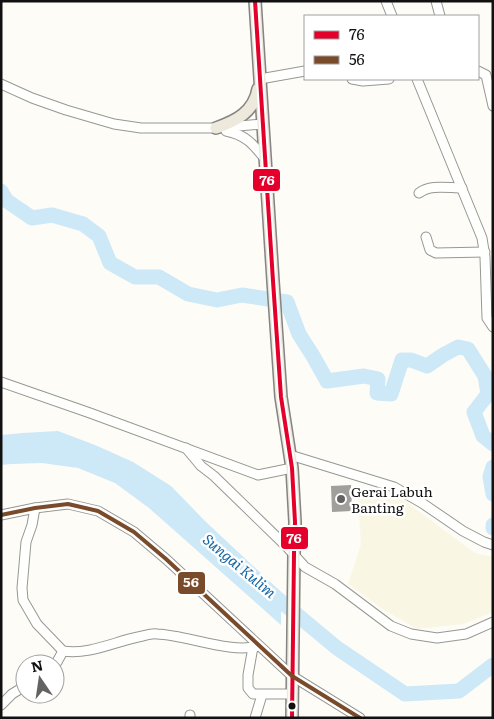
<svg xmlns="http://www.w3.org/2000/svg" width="494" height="719" viewBox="0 0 494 719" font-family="Literata,serif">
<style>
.farmland{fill:#f9f7e4}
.water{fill:#cde8f7}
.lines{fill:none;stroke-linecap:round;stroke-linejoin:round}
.river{stroke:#cde8f7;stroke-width:15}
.building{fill:#a19f9c}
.minor-casing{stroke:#979795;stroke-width:11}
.major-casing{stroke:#858482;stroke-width:14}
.minor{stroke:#fffffe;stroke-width:9}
.major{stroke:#ede9dc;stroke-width:11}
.bus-1-casing{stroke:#fff;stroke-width:8}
.bus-2-casing{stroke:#fff;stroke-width:8}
.bus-1{stroke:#e4002b;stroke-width:4}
.bus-2{stroke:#7a4b2a;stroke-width:4}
.poi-dot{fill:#646362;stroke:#fff;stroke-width:2}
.bus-dot{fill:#111;stroke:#fff;stroke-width:2}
.labels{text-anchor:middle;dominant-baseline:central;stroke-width:5;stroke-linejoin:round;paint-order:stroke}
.poi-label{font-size:14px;fill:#111;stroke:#fff;text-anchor:start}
.water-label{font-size:15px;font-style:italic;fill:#1768a6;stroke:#fff}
.line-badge{stroke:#fff;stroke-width:2}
.badge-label{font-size:14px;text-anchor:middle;font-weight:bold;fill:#fff}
</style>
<rect width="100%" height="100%" fill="#fdfcf7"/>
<!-- farmland -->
<path class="farmland" d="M357,488L394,493L475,553L493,557V612L464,624L417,629L384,610L348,584L361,544Z"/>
<!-- water -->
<path class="water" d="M58,431L95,445L133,462L171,486L206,522L281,592V625L149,508L115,483L78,468L42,463L11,464L1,465V435L23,433Z"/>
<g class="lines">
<!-- river -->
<g class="river">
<path d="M1,191L7,201L32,218L52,215L83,224L99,236L110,263L135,277H159L188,294L217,300L242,295L287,302L299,334L313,356L327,381L364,376L378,379L377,393L391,394L402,360H411L427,366L443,355L458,347L468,349L485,376L488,394L474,412L483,436L493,444"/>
<path d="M493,467L490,477L493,494"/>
<path d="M493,525V528"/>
<path d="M266,589L337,648L405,694L459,691L493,665"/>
</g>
</g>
<!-- building -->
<path class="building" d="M351,485L352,511L332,512L331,486Z"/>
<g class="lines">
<!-- minor casing -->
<g class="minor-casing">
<g id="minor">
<path d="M386,1L392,16"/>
<path d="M436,1L440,16"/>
<path d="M478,71L486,75L493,106"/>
<path d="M260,79L305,71"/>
<path d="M352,79L363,81L389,79"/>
<path d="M417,79L482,238L485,257L487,318L493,327"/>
<path d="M1,84L32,98L66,110L114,124L141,128H216L263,124"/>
<path d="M226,131C246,135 253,144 265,159"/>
<path d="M419,193C430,184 448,188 462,188"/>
<path d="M426,237L430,250L436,253L485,252"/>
<path d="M1,382L90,413L258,475L292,468"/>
<path d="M186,448L201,466L214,476L287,547L305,567L335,584L391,626L411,634L437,638L466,634L493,622"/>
<path d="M290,455L394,487L422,503L463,531L484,542L493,545"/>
<path d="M35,508L32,525L26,542L22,588L23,600L37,624L63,651C88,655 114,642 138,637C144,636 151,633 157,634C187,635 230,654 259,646"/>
<path d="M1,515L35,508L68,504L98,511L134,532L166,559L292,676L360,718"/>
<path d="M253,647L248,675V688L253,694H292"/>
<path d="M54,664L57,662L63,651"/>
<path d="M1,705L12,694L25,686"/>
<path d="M190,715V718"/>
<path d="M255,718L262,695"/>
</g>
</g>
<!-- major casing -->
<g class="major-casing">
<g id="major">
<path d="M255,1L273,281L281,397L292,468L295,522L294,554L292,718"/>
<path d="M216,128C236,121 254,112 258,89"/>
</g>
</g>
<!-- minor -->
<use href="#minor" class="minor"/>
<!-- major -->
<use href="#major" class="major"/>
<!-- bus-1 casing -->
<g class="bus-1-casing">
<path id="bus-1" d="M255,1L273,281L281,397L292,468L295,522L294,554L292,718"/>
</g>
<!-- bus-2 casing -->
<g class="bus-2-casing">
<path id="bus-2" d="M1,515L35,508L68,504L98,511L134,532L166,559L292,676L360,718"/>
</g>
<!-- bus-1 -->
<use href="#bus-1" class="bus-1"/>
<!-- bus-2 -->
<use href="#bus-2" class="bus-2"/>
</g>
<!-- markers -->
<circle class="poi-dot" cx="341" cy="499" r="5"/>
<circle class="bus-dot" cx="292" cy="706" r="4.5"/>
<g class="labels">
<!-- poi labels -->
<g class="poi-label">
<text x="351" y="491">Gerai Labuh<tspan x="351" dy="16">Banting</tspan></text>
</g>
<!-- water labels -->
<g class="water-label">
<text transform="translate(240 565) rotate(40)">Sungai Kulim</text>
</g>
</g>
<g class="line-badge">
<rect x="252" y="168" width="29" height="24" rx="5" fill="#e4002b"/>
<rect x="280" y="526" width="29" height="24" rx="5" fill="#e4002b"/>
<rect x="177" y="571" width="29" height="24" rx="5" fill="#7a4b2a"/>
</g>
<g class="badge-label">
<text x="267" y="185">76</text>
<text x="294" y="543">76</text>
<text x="191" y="587">56</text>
</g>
<!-- border -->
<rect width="494" height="719" fill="none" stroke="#111111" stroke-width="5"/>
<!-- legend -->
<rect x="304" y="15" width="175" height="65" fill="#ffffff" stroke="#a0a0a0"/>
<rect x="314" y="31" width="25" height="8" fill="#e4002b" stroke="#a0a0a0"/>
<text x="349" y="40" font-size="15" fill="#111111">76</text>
<rect x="314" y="56" width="25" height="8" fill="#7a4b2a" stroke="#a0a0a0"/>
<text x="349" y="65" font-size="15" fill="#111111">56</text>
<!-- north arrow -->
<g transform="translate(40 679) rotate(347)"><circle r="24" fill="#ffffff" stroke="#a0a0a0"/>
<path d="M0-4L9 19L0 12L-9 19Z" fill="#646362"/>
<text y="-8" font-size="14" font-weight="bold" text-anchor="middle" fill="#111111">N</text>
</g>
</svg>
